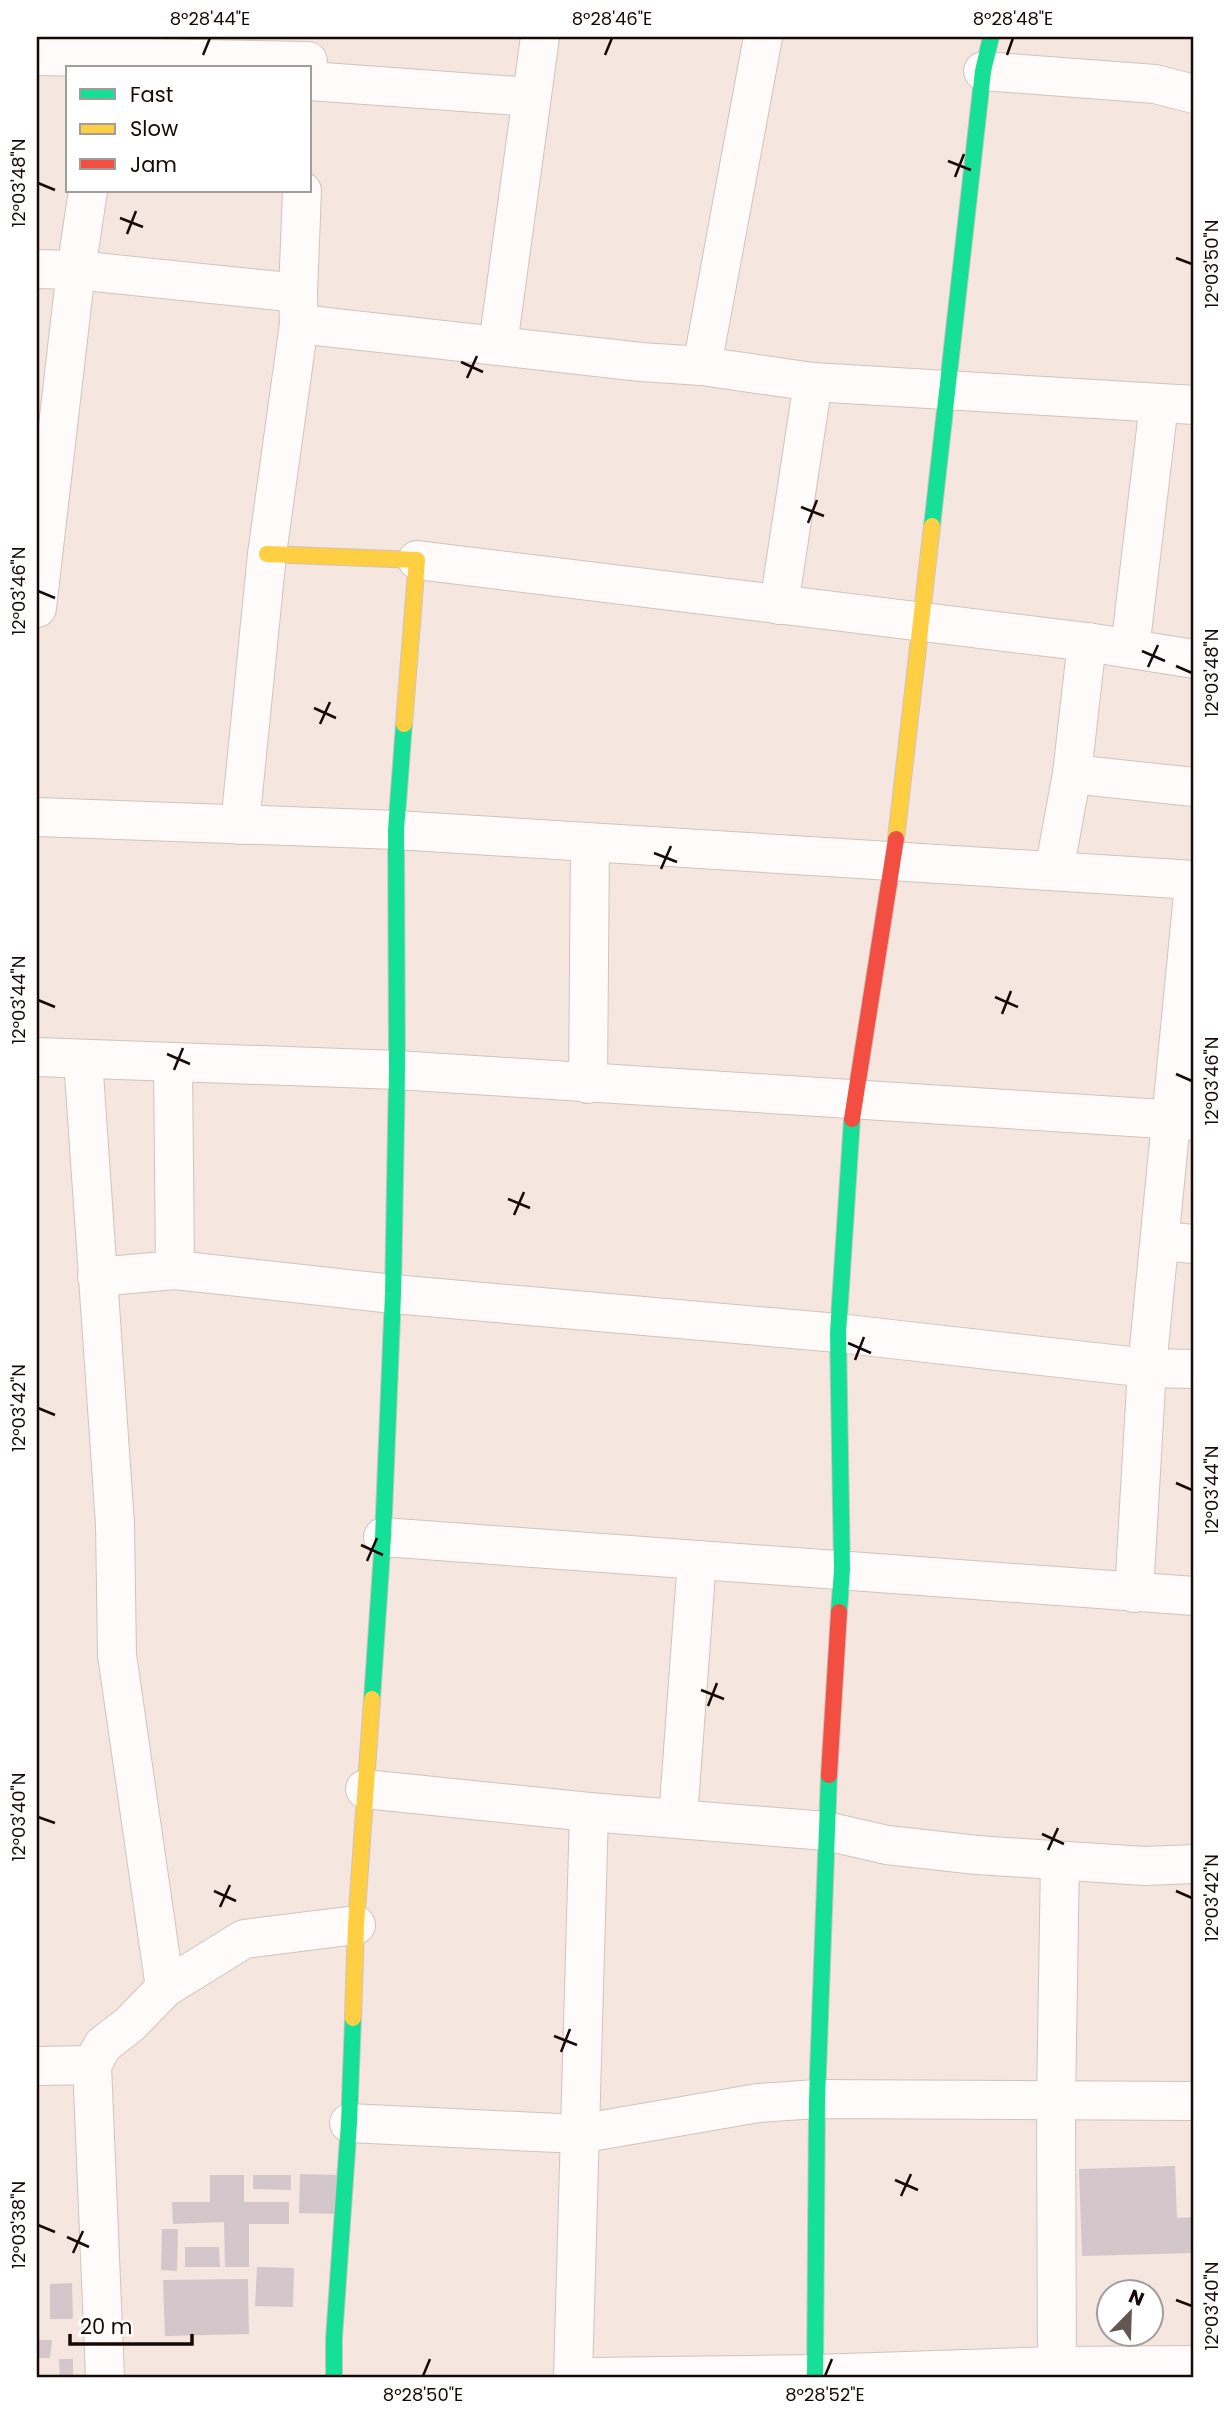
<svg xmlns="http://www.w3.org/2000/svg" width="1231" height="2414" viewBox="0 0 1231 2414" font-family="Poppins,sans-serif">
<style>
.building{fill:#d3c7cb}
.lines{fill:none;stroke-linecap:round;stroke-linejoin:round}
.street-casing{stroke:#d0c3bd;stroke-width:40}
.fast-casing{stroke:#d0c3bd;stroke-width:18}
.slow-casing{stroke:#d0c3bd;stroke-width:18}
.jam-casing{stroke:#d0c3bd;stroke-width:18}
.street{stroke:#fefbfa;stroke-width:38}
.fast{stroke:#16e098;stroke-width:16}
.slow{stroke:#ffcf43;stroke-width:16}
.jam{stroke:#f24e42;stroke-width:16}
.ticks{fill:none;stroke:#150a07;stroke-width:2.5}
.neatline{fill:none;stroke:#150a07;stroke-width:2.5}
.ticks-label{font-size:18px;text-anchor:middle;fill:#150a07}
</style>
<rect width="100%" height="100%" fill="#f5e6e0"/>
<!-- building -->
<g class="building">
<path d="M1175,2166L1177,2218L1194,2217V2253L1082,2256L1079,2169Z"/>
<path d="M300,2174L337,2175L336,2214L299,2213Z"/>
<path d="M210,2175H244V2202H289V2224H249V2267H225L224,2222L173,2224L172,2202H210Z"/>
<path d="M253,2175H291V2190L253,2189Z"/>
<path d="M162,2229H178L177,2271L161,2270Z"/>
<path d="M185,2247H219L220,2267H185Z"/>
<path d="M257,2267L294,2268L293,2307L255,2306Z"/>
<path d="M248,2279L249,2334L165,2336L163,2280Z"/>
<path d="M72,2283L73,2319H50V2284Z"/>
<path d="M37,2340H52L50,2358H37Z"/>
<path d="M59,2359H73V2377H60Z"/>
</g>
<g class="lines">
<!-- street casing -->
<g class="street-casing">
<g id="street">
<path d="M37,56L308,61"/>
<path d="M983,71L1155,84L1194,94"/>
<path d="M310,81L531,97"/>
<path d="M37,269L76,270L298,293"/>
<path d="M299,324L641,362L702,366L813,382L1194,405"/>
<path d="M498,345L540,37"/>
<path d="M702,366L763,37"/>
<path d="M417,560L1087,642L1194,659"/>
<path d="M779,605L813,382"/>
<path d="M37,608L76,270L88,191"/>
<path d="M1130,649L1159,404"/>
<path d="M1072,774L1194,787"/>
<path d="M37,817L396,830L1194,880"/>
<path d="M240,825L267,554L299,324L298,293L302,191"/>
<path d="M1054,871L1072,774L1087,642"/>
<path d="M37,1057L397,1070L1194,1121"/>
<path d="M83,1059L115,1524L117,1655L165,1988"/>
<path d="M173,1062L175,1270"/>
<path d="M588,1084L590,843"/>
<path d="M1160,1241L1194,1244"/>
<path d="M97,1277L175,1270L393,1294L838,1333L1147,1368L1194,1369"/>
<path d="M383,1537L1194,1596"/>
<path d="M1134,1593L1147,1368L1194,884"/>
<path d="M365,1789L589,1812L826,1831L887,1845L977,1855L1144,1866L1194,1864"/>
<path d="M678,1818L697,1560"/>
<path d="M37,2066L92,2065"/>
<path d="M349,2123L579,2134L758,2103L817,2099L1194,2101"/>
<path d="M105,2377L92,2065L103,2045L130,2024L165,1988L244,1939L356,1925"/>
<path d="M573,2377L589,1812"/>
<path d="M589,2377L815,2374L1057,2366L1194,2365"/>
<path d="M1057,2377L1056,2101L1060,1861"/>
</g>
</g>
<!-- fast casing -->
<g class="fast-casing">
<g id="fast">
<path d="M932,526L983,71L991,37"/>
<path d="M839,1612L842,1570L838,1333L852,1119"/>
<path d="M372,1699L383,1537L393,1294L397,1070L396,830L404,724"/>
<path d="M334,2377V2338L349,2123L353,2018"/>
<path d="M815,2377L817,2099L829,1775"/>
</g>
</g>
<!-- slow casing -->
<g class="slow-casing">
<g id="slow">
<path d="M267,554L417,560L404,724"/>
<path d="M896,839L932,526"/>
<path d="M353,2018L356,1925L372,1699"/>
</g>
</g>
<!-- jam casing -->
<g class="jam-casing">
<g id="jam">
<path d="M852,1119L896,839"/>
<path d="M829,1775L839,1612"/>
</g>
</g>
<!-- street -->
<use href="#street" class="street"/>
<!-- fast -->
<use href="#fast" class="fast"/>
<!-- slow -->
<use href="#slow" class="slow"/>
<!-- jam -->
<use href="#jam" class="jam"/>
</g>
<!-- ticks -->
<path class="ticks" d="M203,55L210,38M605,55L612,38M1007,55L1013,38M948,161L971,170M955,177L964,154M38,183L55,190M120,218L143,227M127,234L136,211M1176,258L1192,264M461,362L483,372M467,378L477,356M801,507L824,516M808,523L817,500M38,591L55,598M1142,651L1165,661M1176,666L1192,673M1148,667L1158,645M314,708L336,718M320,724L330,702M654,853L677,862M661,869L671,846M995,997L1018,1007M38,1000L55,1007M1002,1014L1011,991M167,1054L190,1064M174,1070L183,1048M1176,1074L1192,1081M508,1199L530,1208M514,1215L524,1192M848,1343L871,1353M855,1360L864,1337M38,1408L55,1415M1176,1483L1192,1490M361,1545L383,1555M367,1561L377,1538M701,1690L724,1699M708,1706L717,1683M38,1817L55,1823M1042,1834L1064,1844M1048,1850L1058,1828M214,1891L236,1901M1176,1891L1192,1898M220,1907L230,1885M554,2036L577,2045M561,2052L570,2029M895,2180L918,2190M901,2196L911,2174M38,2225L55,2232M67,2237L89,2247M73,2253L83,2231M1176,2300L1192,2306M423,2376L430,2359M825,2376L832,2359"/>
<!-- border -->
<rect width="1231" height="2414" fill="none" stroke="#ffffff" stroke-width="77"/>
<!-- legend -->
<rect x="66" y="66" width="245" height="126" fill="#ffffff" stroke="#a19d9c" stroke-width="2"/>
<rect x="80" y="89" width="35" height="10" fill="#16e098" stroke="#a19d9c" stroke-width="2"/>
<text x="130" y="102" font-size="21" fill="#150a07">Fast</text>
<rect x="80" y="124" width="35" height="10" fill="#ffcf43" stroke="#a19d9c" stroke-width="2"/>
<text x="130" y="136" font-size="21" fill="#150a07">Slow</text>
<rect x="80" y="159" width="35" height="10" fill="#f24e42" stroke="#a19d9c" stroke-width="2"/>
<text x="130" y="172" font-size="21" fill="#150a07">Jam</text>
<!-- north arrow -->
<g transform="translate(1130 2313) rotate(23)"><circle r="33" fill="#ffffff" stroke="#a19d9c" stroke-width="2"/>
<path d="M0-5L12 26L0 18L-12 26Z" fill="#635753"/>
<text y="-10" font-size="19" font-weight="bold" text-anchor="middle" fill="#150a07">N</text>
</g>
<!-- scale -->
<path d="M70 2334v10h122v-10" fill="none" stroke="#150a07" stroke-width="3.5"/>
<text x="80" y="2334" font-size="21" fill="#150a07" stroke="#ffffff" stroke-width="5" paint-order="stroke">20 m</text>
<rect x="38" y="38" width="1154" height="2338" class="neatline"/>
<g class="ticks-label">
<text x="210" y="25">8°28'44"E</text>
<text x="612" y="25">8°28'46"E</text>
<text x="1013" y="25">8°28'48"E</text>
<text transform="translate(19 183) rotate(-90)" y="6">12°03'48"N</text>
<text transform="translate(1212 264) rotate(-90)" y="6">12°03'50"N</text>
<text transform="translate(19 591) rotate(-90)" y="6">12°03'46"N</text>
<text transform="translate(1212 673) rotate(-90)" y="6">12°03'48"N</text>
<text transform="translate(19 1000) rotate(-90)" y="6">12°03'44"N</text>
<text transform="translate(1212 1081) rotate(-90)" y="6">12°03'46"N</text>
<text transform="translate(19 1408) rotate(-90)" y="6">12°03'42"N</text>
<text transform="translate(1212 1490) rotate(-90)" y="6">12°03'44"N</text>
<text transform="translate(19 1817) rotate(-90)" y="6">12°03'40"N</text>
<text transform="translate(1212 1898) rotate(-90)" y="6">12°03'42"N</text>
<text transform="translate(19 2225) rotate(-90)" y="6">12°03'38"N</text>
<text transform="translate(1212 2306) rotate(-90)" y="6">12°03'40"N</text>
<text x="423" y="2401">8°28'50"E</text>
<text x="825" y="2401">8°28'52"E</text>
</g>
</svg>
